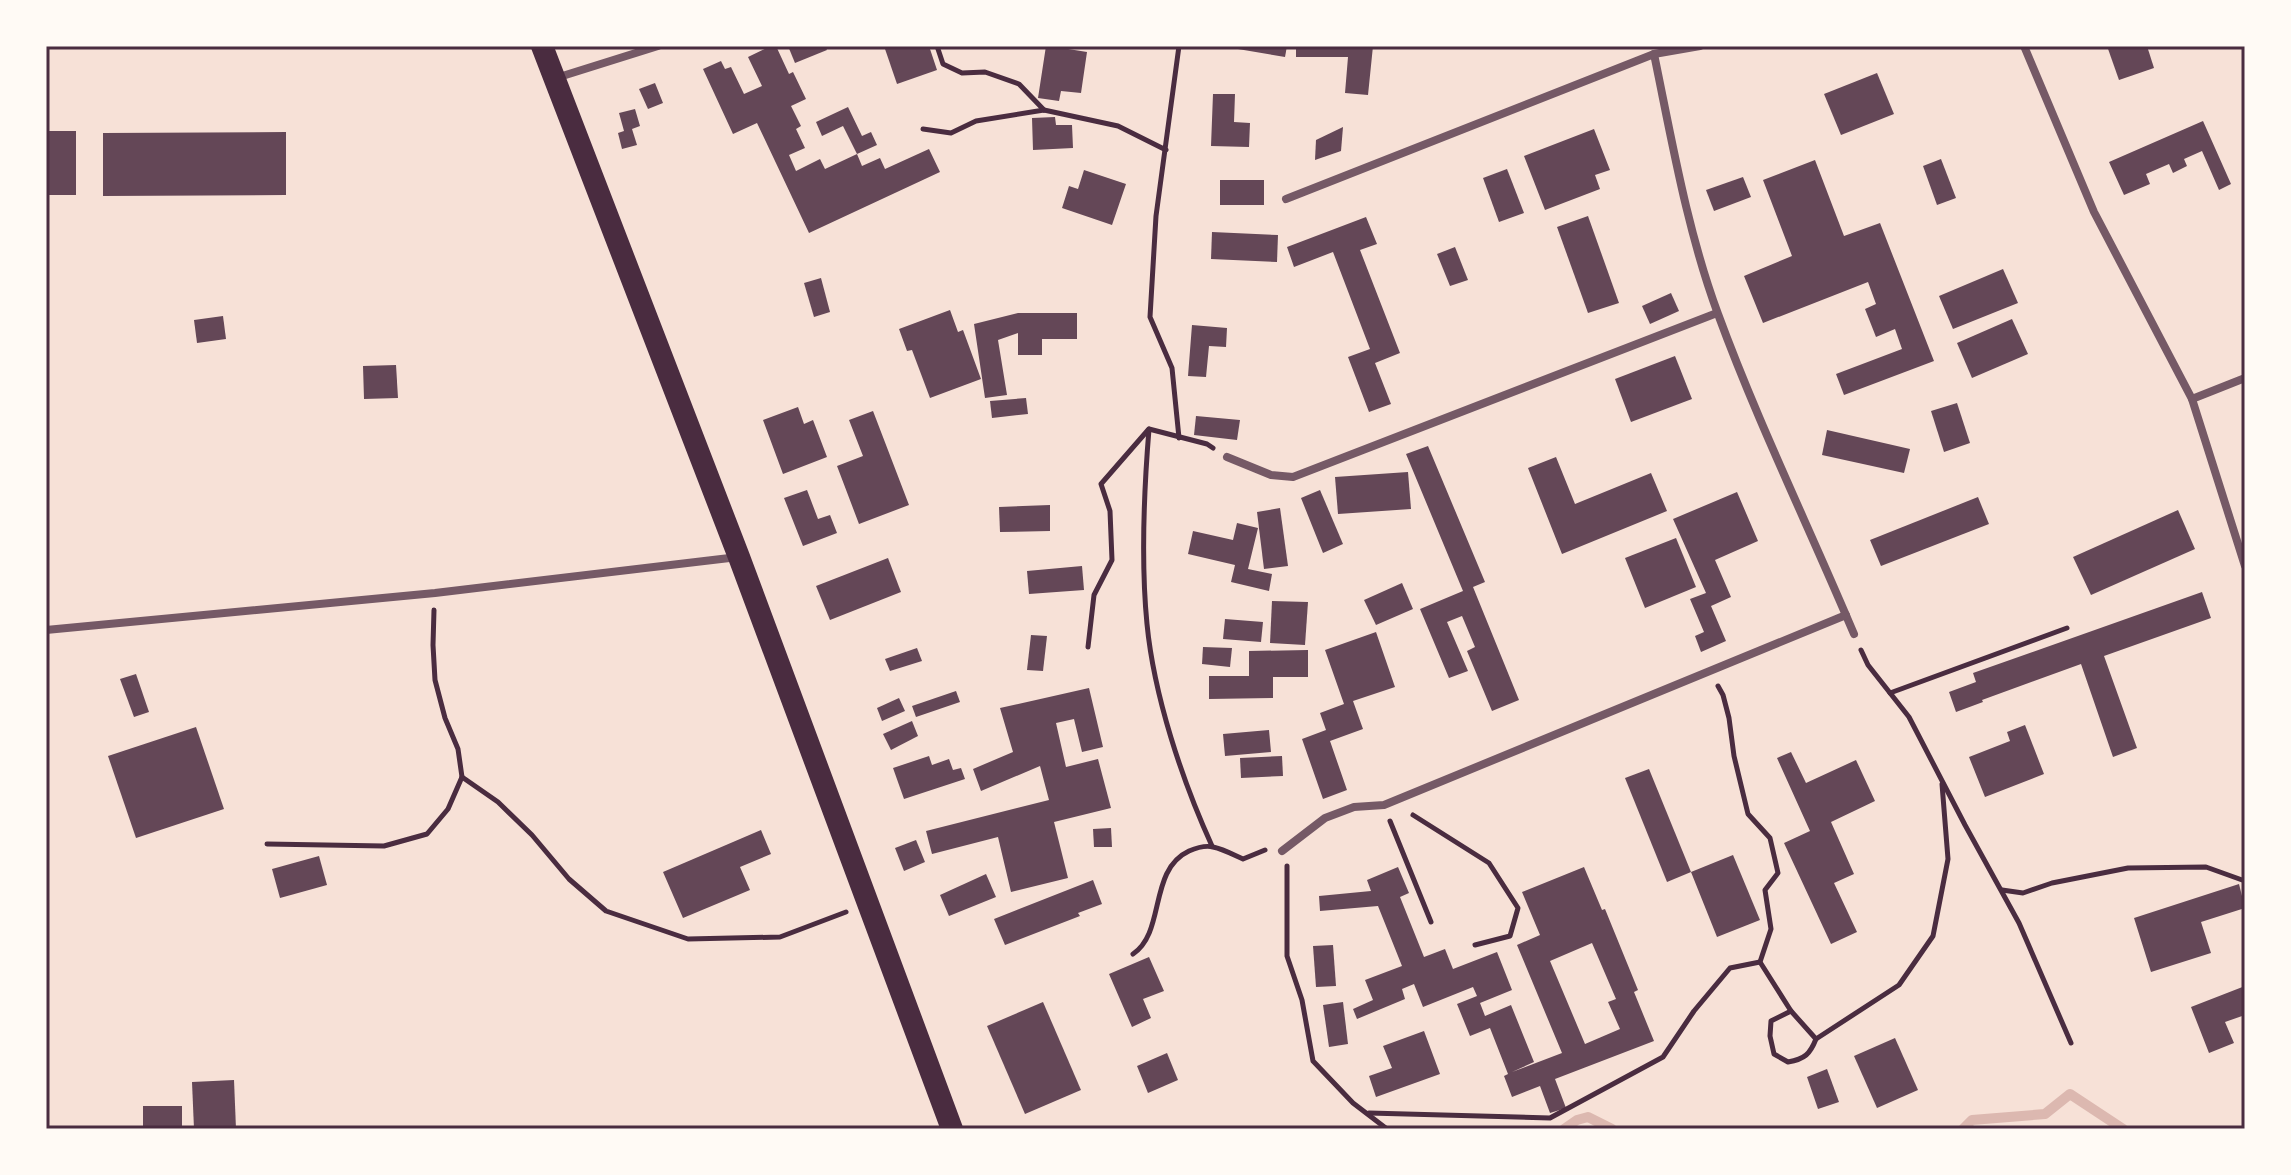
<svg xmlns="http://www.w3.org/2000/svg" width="2291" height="1175" viewBox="0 0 2291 1175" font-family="'Archivo Narrow',sans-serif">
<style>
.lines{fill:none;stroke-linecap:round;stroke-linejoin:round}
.stream{stroke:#dcb8b0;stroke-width:10}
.building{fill:#644757;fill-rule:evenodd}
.path{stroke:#4a2c40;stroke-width:5}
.minor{stroke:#755966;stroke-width:8}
.trunk{stroke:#4a2c40;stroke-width:22}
.neatline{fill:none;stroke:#4a2c40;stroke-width:3}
</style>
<rect width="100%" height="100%" fill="#f7e1d7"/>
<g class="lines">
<!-- stream -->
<g class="stream">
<path d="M1564,1129L1577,1120L1588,1117L1612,1129"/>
<path d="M1963,1129L1972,1120L2045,1114L2070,1094L2123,1129"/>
</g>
</g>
<!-- building -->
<g class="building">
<rect x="176" y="46" width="45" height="3"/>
<path d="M771,46H776L789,74L793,72L806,99L791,106L801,126L796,129L805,148L789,155L796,171L820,159L825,169L857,154L862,166L880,158L885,169L929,149L940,172L809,233L757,123L733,134L703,69L721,61L725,69L731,67L744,94L762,86L748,57Z"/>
<path d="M788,46H825L827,50L795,63Z"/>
<path d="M884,46H929L937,70L897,84Z"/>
<path d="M1046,46H1063L1062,48L1087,52L1081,93L1061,91L1059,101L1038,98Z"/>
<path d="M1232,46H1287L1285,57L1232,48Z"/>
<path d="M1296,46H1373L1368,95L1345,93L1348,57H1296Z"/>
<path d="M2107,46H2147L2154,68L2119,80Z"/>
<path d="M1877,73L1894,114L1841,135L1824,94Z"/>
<path d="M655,83L663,103L648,109L639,89Z"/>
<path d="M1213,94H1235L1234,122L1250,123L1249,147L1211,146Z"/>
<path d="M848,107L862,136L871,132L877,145L857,154L843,126L822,136L816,122Z"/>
<path d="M635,109L640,126L632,129L637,145L622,149L618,133L624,131L619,113Z"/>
<path d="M1055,117L1056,125H1072L1073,148L1033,150L1032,118Z"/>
<path d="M2203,121L2231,184L2219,190L2202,151L2184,159L2187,166L2173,173L2169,164L2146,174L2150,184L2124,195L2109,162Z"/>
<path d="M1343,127L1341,151L1315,160L1316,140Z"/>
<path d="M1594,129L1610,170L1595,175L1600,189L1545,210L1524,156Z"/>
<rect x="46" y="131" width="30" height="64"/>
<path d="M286,132V195L103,196V133Z"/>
<path d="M1941,159L1956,198L1937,205L1923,166Z"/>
<path d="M1815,160L1844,236L1880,223L1934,361L1844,395L1836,374L1902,349L1895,329L1876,337L1865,309L1876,304L1868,282L1763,323L1744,276L1792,256L1763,180Z"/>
<path d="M1507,169L1524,213L1499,222L1483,178Z"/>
<path d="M1084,170L1126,184L1112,225L1062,208L1069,186L1078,189Z"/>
<path d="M1743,177L1751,197L1714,211L1706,190Z"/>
<rect x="1220" y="180" width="44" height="25"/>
<path d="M1588,216L1619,303L1588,313L1557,227Z"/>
<path d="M1366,217L1377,244L1360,250L1400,353L1375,363L1391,404L1369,412L1348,357L1370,349L1333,252L1294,267L1287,247Z"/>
<path d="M1212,232L1278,235L1277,262L1211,259Z"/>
<path d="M1455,247L1468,280L1450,286L1437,254Z"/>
<path d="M2003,269L2018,303L1953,329L1939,296Z"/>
<path d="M821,278L830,312L814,317L804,283Z"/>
<path d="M1671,293L1679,311L1650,324L1642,306Z"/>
<path d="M950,310L958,332L963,330L981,379L930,398L912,350L907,351L899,329Z"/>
<path d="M1018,313H1077V339H1042V355H1018V333L998,340L1007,395L985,398L974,324Z"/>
<path d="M223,316L226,339L197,343L194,320Z"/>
<path d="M2012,319L2028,354L1972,378L1957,343Z"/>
<path d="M1192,325L1227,328L1226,347L1209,346L1206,377L1188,376Z"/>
<path d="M1675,356L1692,399L1631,422L1615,379Z"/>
<path d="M396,365L398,398L364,399L363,366Z"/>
<path d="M1026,398L1028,414L992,418L990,401Z"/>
<path d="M1957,403L1970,443L1944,452L1931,411Z"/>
<path d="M798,407L804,424L813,420L827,457L783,474L763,420Z"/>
<path d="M873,411L909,505L859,524L837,466L863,456L849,420Z"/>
<path d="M1196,416L1240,420L1237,440L1194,435Z"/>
<path d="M1827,430L1910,449L1904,473L1822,455Z"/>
<path d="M1428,446L1485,582L1473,587L1519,700L1492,711L1467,651L1475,647L1462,616L1447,622L1468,671L1449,678L1420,609L1463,591L1406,454Z"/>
<path d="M1556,457L1575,504L1651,473L1667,511L1562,554L1528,468Z"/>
<path d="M1408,472L1411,509L1338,514L1335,477Z"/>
<path d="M807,490L818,519L830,515L837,533L803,546L784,498Z"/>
<path d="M1320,490L1343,544L1323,553L1301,498Z"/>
<path d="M1737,492L1758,541L1715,560L1731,597L1711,606L1726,641L1701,652L1695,636L1704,632L1690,599L1706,593L1673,519Z"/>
<path d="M1978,497L1989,524L1881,566L1870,540Z"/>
<path d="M1050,505V531L1000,532L999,507Z"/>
<path d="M1280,508L1288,566L1264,569L1257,512Z"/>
<path d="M2178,510L2195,549L2091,595L2073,557Z"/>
<path d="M1237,523L1258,528L1248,569L1272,574L1269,591L1231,582L1235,565L1188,554L1193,531L1233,540Z"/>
<path d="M1676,538L1696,587L1645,608L1625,558Z"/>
<path d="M888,558L901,592L830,620L816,586Z"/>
<path d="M1082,566L1084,590L1029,594L1027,571Z"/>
<path d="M1402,583L1413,609L1376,625L1364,600Z"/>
<path d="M2202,592L2211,618L2104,656L2137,748L2113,757L2081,664L1982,700L1983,702L1956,712L1949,692L1976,682L1973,673Z"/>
<path d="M1272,601L1308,602L1305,645L1270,643Z"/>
<path d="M1225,619L1263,622L1261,642L1223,639Z"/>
<path d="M1376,632L1395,687L1353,701L1363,729L1330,741L1347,790L1323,799L1302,739L1326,730L1320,713L1344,704L1325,650Z"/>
<path d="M1031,635L1047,636L1043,671L1027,670Z"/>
<path d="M1203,647L1232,648L1230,667L1202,664Z"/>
<path d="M917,648L922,661L890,671L885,659Z"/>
<path d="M1308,650V677H1273V698L1209,699V676H1249V651Z"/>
<path d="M136,674L149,712L134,717L120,679Z"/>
<path d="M1089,688L1103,747L1082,752L1074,719L1056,723L1066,767L1098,759L1111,808L1054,822L1068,878L1011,892L998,837L932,854L926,831L1049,800L1040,766L981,791L973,769L1013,752L1000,708Z"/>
<path d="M956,691L960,702L916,717L912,706Z"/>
<path d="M899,698L905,711L882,721L877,708Z"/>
<path d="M912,721L918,736L891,750L883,734Z"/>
<path d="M2025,725L2044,774L1985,797L1969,757L2010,741L2007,732Z"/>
<path d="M196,727L224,809L136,838L108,756Z"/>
<path d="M1269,730L1271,752L1225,756L1223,734Z"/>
<path d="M1791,752L1806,783L1856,760L1875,801L1831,822L1854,874L1834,883L1857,932L1831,944L1784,843L1810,831L1777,758Z"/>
<path d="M929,756L932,765L949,759L953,770L961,768L965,779L904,799L893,768Z"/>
<path d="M1282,756L1283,776L1241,778L1240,758Z"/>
<path d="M1649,769L1691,872L1667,882L1625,778Z"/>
<path d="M1111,828L1112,847H1094L1093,829Z"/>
<path d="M761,830L771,854L740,867L750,890L683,918L663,872Z"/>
<path d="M916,840L925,862L904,871L895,848Z"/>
<path d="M1733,855L1760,920L1717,937L1691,872Z"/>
<path d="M319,856L327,885L280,898L272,869Z"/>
<path d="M1398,867L1409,893L1400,897L1424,957L1445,949L1453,969L1497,952L1512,990L1480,1003L1485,1016L1511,1005L1534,1062L1512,1072L1562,1053L1517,945L1540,935L1522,892L1584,867L1602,910L1605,909L1638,990L1634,992L1654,1041L1555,1079L1566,1108L1550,1113L1540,1086L1512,1097L1504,1076L1508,1074L1490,1028L1470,1036L1457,1004L1477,996L1473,987L1423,1007L1414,984L1402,989L1405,999L1357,1019L1353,1009L1373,1000L1365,980L1402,966L1378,906L1320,911L1319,896L1371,891L1367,880ZM1592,943L1616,999L1608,1002L1620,1029L1585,1044L1550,961Z"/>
<path d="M986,874L996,897L949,916L940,895Z"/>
<path d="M1093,880L1102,904L1078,913L1080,916L1005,945L994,919Z"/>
<path d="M2239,884L2245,908L2201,922L2211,953L2151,972L2134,918Z"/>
<path d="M1333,945L1336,986L1316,987L1313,946Z"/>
<path d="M1149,957L1164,991L1143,999L1151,1018L1132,1027L1109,974Z"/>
<path d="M2245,986V1015L2225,1022L2234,1043L2209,1053L2191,1007Z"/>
<path d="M1043,1002L1081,1090L1025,1114L987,1026Z"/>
<path d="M1343,1002L1348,1044L1329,1047L1323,1005Z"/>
<path d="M1424,1031L1440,1074L1376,1097L1369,1076L1392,1068L1383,1046Z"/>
<path d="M1895,1038L1918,1090L1877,1108L1854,1056Z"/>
<path d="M1167,1053L1178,1080L1148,1093L1137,1066Z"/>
<path d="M1827,1069L1839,1102L1818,1109L1807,1077Z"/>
<path d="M234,1080L236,1129H194L192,1082Z"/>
<rect x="143" y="1106" width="39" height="23"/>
</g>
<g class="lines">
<!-- path -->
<g class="path">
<path d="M937,46L943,64L962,73L985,72L1019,84L1044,110"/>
<path d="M1179,46L1156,216L1150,317L1172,368L1179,438"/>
<path d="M923,129L951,133L976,121L1044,110L1118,126L1166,150"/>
<path d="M1149,429C1144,490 1141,563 1147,624C1154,696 1182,780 1212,846"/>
<path d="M1149,429L1207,444L1213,448"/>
<path d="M1088,647L1094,595L1112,560L1110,511L1101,484L1148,430"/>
<path d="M1861,650L1868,665L1909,717L1965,825L2019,923L2071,1043"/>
<path d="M1718,686L1723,695L1729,718L1734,756L1748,814L1770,838L1778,873L1765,890L1771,929L1760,962L1791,1011L1816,1039"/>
<path d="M1890,693L2067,628"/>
<path d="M462,777L498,802L532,835L569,879L606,911L688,939L780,937L846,912"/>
<path d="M1413,815L1489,863L1518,908L1510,936L1475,945"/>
<path d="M1390,821L1431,922"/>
<path d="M267,844L384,846L427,834L448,809L462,777L458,749L445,718L435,680L433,645L434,610"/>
<path d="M1287,866V956L1302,1000L1313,1061L1353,1103L1387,1129"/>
<path d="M2002,890L2023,893L2052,883L2128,868L2206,867L2245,881"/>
<path d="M1133,954C1166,932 1148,870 1189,851C1196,848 1205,845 1213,847C1223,849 1234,855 1243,859L1265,850"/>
<path d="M1791,1011L1771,1021L1770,1036L1774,1054L1788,1062C1805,1059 1810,1054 1816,1039L1899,985L1933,936L1948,859L1942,784"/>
<path d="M1369,1113L1550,1118L1663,1057L1694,1011L1730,968L1760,962"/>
</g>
<!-- minor -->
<g class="minor">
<path d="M2024,46L2094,212L2192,399L2245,566"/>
<path d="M1654,54C1672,141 1687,230 1718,314C1758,423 1809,527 1854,634"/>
<path d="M556,78L658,46"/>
<path d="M1286,199L1654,54L1700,46"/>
<path d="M2192,399L2245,378"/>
<path d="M1227,457L1271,475L1293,477L1717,313"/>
<path d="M46,630L435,593L738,557"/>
<path d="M1282,851L1325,818L1354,807L1384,805L1846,615"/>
</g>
<!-- trunk -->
<path class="trunk" d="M542,46L739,557L952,1129"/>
</g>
<!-- border -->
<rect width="2291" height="1175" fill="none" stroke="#fffaf5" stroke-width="96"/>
<rect x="48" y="48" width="2195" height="1079" class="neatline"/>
</svg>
